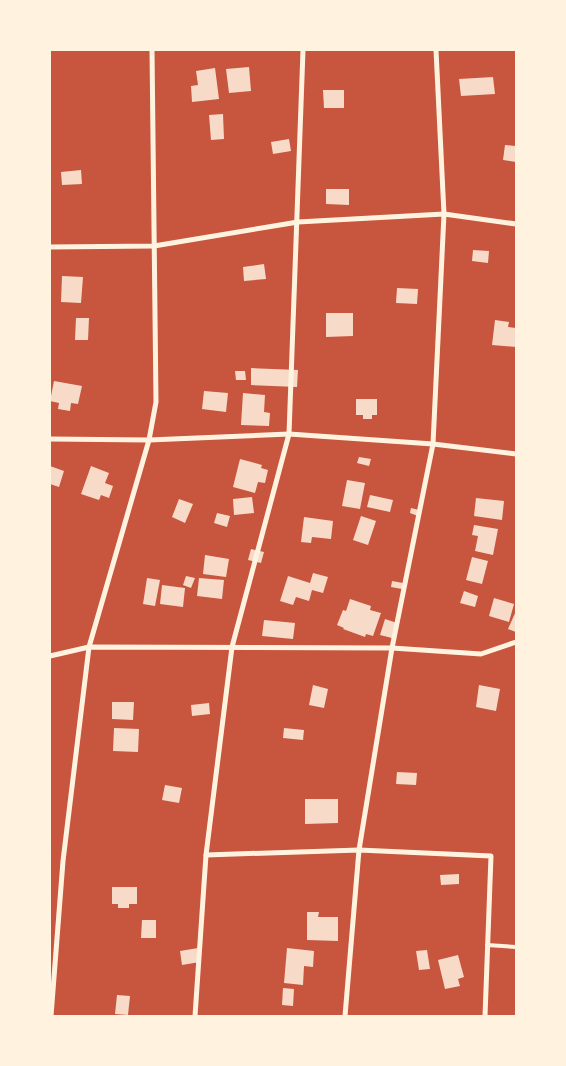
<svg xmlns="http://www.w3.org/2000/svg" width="566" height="1066" viewBox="0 0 566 1066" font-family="'Golos Text',sans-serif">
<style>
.building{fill:#f7dbc8}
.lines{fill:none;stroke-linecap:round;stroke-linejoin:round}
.service{stroke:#fff3e0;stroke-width:4}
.minor{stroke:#fff3e0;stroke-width:5}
</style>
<rect width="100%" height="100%" fill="#c8553d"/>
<!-- building -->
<g class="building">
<path d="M249,67L251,91L229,93L226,69Z"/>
<path d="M215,68L219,99L192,102L191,86L198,85L196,71Z"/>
<path d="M493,77L495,94L461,96L459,79Z"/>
<path d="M323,90H344V108H324Z"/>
<path d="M223,114L224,139L211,140L209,115Z"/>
<path d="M289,139L291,151L273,154L271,142Z"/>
<path d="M505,145L516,146V162L503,160Z"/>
<path d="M81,170L82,184L62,185L61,172Z"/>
<path d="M326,189H349V205L326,204Z"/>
<path d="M473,250L489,251L488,263L472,261Z"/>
<path d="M264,264L266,279L244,281L243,267Z"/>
<path d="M62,276L83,277L81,303L61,302Z"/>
<path d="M397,288L418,289L417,304L396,303Z"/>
<path d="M326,313H353V336L326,337Z"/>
<path d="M76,318H89L88,340H75Z"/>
<path d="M495,320L509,322L508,327L516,328V347L492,345Z"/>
<path d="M251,368L298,370L297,387L251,385Z"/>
<path d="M235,371H245L246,380H236Z"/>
<path d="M54,381L82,386L78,404L71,403L70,411L58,409L59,403L50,401Z"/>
<path d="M204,391L228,393L226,412L202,409Z"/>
<path d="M243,393L265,395L264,412L270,413L269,426L241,425Z"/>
<path d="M356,399H377V415H372V419H363V415H356Z"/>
<path d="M359,457L371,459L369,466L357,463Z"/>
<path d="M240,459L262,465L261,468L268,470L265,483L258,482L255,493L233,487Z"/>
<path d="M50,466L64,471L59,487L50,484Z"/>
<path d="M91,466L109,473L105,483L113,486L109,498L101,495L99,500L81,494Z"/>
<path d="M347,480L365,483L360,509L342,506Z"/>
<path d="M370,495L393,500L390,512L367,507Z"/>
<path d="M252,497L254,513L234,515L233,499Z"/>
<path d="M476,498L504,501L502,520L474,516Z"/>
<path d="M179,499L193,504L185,523L172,517Z"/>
<path d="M411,508L419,510L418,516L410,513Z"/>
<path d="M217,513L230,516L227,527L214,523Z"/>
<path d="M361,516L376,521L368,545L353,540Z"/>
<path d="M304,517L333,521L331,539L312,537L311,543L301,542Z"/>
<path d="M474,525L498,529L493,555L475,551L478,536L472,535Z"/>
<path d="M251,549L264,552L261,563L248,560Z"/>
<path d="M205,555L229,559L226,577L203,574Z"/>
<path d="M472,557L488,561L482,584L466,580Z"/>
<path d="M313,573L328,577L323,593L312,590L309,601L296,597L293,605L280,601L288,576L310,583Z"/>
<path d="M186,576L195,578L191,588L183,585Z"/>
<path d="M147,578L160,580L155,606L143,604Z"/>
<path d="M199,578L224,580L222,599L197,596Z"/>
<path d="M392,581L403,583L402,589L391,587Z"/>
<path d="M162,585L185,588L183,607L160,604Z"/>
<path d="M464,591L478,596L475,607L460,603Z"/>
<path d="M494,598L514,604L509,622L489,616Z"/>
<path d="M350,599L371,606L370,610L381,613L373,636L366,634L365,637L343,629L344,628L337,625L343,610L346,611Z"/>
<path d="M516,611V632L508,629Z"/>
<path d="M385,619L397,623L392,638L380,635Z"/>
<path d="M264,620L295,623L293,639L262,636Z"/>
<path d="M313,685L328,689L324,708L309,705Z"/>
<path d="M479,685L500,689L496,711L476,707Z"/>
<path d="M112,702H134L133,720L112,719Z"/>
<path d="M209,703L210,714L192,716L191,705Z"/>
<path d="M114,728L139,729L138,752L113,751Z"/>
<path d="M284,728L304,730L303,740L283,738Z"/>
<path d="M397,772L417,773L416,785L396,784Z"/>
<path d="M165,785L182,788L179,803L162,800Z"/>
<path d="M305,799H338V823L305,824Z"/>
<path d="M459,874V884L441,885L440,875Z"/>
<path d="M112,887H137V904H129V908H118V904H112Z"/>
<path d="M307,912H319L318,917H338V941L307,940Z"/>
<path d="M142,920H156V938H141Z"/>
<path d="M198,948L200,962L182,965L180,951Z"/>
<path d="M287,948L314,951L313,967L304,966L303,985L284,983Z"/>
<path d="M427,950L430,969L419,970L416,951Z"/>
<path d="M458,955L464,977L458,979L460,986L445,989L438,960Z"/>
<path d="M283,988L294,989L293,1006L282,1005Z"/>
<path d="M117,995L130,996L128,1015L115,1014Z"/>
</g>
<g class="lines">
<!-- service -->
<path class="service" d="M487,945L516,947"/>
<!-- minor -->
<g class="minor">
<path d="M50,247L154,246L298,222L444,214L516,224"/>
<path d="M50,439L149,440L289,434L433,444L516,454"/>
<path d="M50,656L89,647L392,648L481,654L516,642"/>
<path d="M206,855L359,850L491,856L485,1016"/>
<path d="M51,1016L63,861L89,647L149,440L156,402L152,50"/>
<path d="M195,1016L206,855L232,647L289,434L303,50"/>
<path d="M345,1016L359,850L392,648L433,444L444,214L436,50"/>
</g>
</g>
<!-- border -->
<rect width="566" height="1066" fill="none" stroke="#fff3e0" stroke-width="102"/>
</svg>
